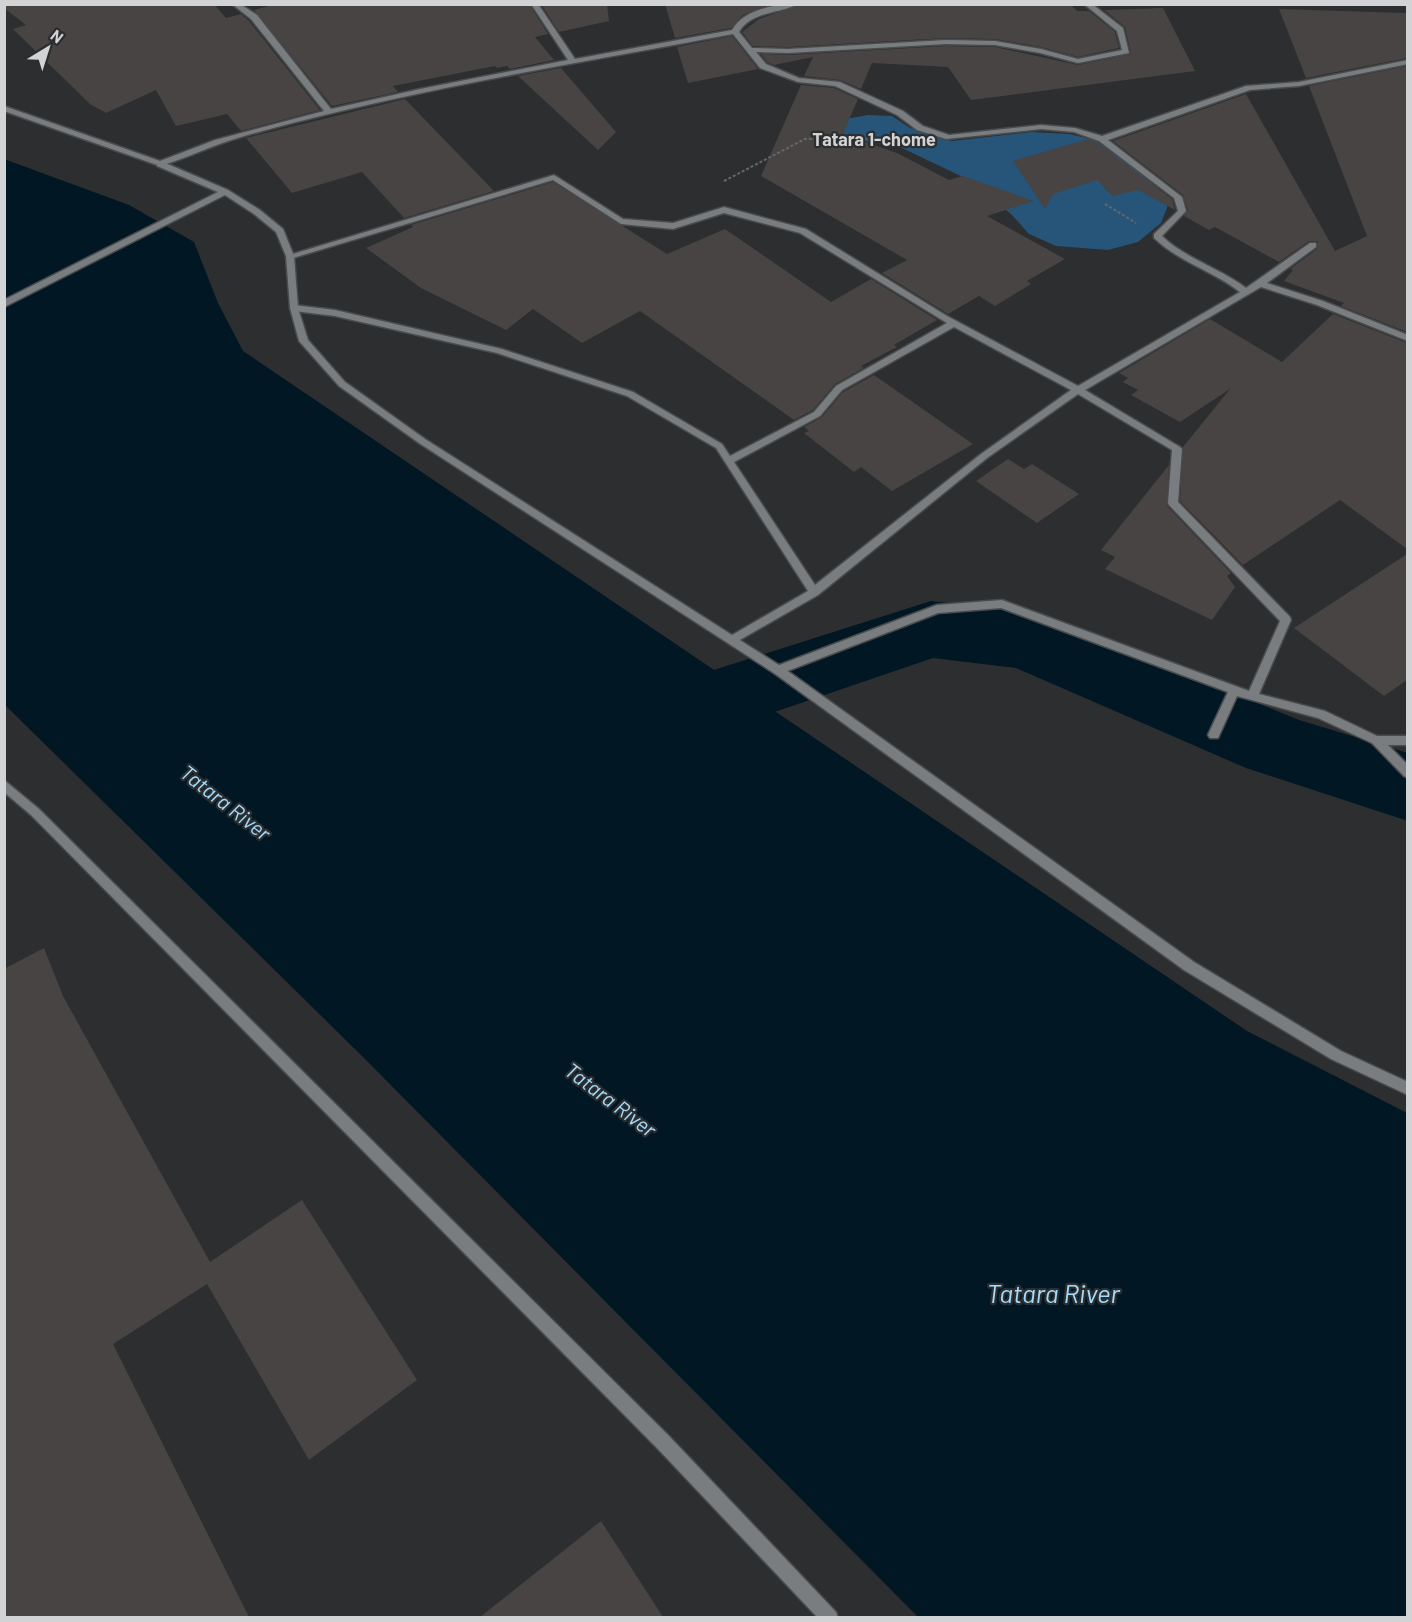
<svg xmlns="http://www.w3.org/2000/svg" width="1412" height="1622" viewBox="0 0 1412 1622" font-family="Barlow,sans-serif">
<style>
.green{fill:#265579}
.water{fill:#011723}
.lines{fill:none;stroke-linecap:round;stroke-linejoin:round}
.river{fill:#011723;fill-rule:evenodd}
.building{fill:#474443}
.minor-casing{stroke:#494b4d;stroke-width:3}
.tertiary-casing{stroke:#494b4d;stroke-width:3}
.path{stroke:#666769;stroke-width:2;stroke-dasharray:3 2;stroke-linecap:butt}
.minor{fill:#7a7d7f;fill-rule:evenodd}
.tertiary{fill:#7a7d7f;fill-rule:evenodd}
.labels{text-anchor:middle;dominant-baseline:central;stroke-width:4.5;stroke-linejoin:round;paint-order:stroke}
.far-neighbourhood-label{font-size:18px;font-weight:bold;fill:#d2d3d4;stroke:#2c2e30}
.water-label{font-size:21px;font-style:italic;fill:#a2dcfe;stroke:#2c2e30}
.near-water-label{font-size:26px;font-style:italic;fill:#a2dcfe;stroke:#2c2e30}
</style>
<rect width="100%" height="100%" fill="#2c2e30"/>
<!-- green -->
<path class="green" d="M868,115L892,116L910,128L952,141L1032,132L1069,134L1095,140L1135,169L1168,197L1167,208L1161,223L1138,242L1108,250L1056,246L1029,234L1011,214L967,179L900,147L811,132L840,120Z"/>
<!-- water -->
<path class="water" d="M4,159L129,205L194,242L218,303L243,351L1247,1031L1407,1113V1617H918L362,1056L5,705Z"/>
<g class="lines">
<!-- river -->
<path class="river" d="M931,601L1027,612L1055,621L1299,720L1408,753V821L1246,768L1016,668L933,658L754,719L671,770L642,779L613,770L601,747L613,724L698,675Z"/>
</g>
<!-- building -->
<g class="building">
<path d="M4,4H214L226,18L241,14L249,21L320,110L241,131L227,114L176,126L156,90L106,113L90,104L13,29L26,25L4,8Z"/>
<path d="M276,4H529L548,34L535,37L554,60L510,69L507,66L497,68L495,66L393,86L398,92L332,106L254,10Z"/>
<path d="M541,4H607L609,21L559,32Z"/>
<path d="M665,4H770L743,15L731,28L675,38Z"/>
<path d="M800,4H1070L1077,11H1089L1115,32L1119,48L1078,57L1041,47L995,39L946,38L788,47L753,46L742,32L759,19Z"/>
<path d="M1163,8L1195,71L971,100L948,67L872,63L861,89L840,80L804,76L813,57L774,65L767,62L761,54L788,55L946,46L995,47L1078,65L1131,54L1125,27L1104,10Z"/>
<path d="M1279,9L1407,13V58L1306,78Z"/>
<path d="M732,36L758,69L688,83L677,47Z"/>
<path d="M1407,66V332L1341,306L1344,303L1284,281L1293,270L1290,269L1317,249L1318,241H1309L1279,262L1215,227L1209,230L1184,216L1188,210L1183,195L1113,141L1246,94L1335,251L1367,236L1309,86Z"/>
<path d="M561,68L616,132L598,150L518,76Z"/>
<path d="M801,85L834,88L858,99L843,134L897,153L949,180L963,176L1034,201L987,216L1065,259L1027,281L1031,284L995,306L979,296L948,314L882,273L907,260L761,176Z"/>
<path d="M405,99L494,191L404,218L362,172L292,193L246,138Z"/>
<path d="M1088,139L1098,143L1172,199L1175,210L1138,190L1112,196L1097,180L1053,194L1045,209L1013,161Z"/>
<path d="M553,182L667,254L725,229L831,302L871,279L937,320L894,345L897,347L861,366L864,368L835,384L813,410L794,420L640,311L582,343L533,309L506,330L421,288L366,248L413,227L411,225Z"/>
<path d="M1333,314L1407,343V549L1340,500L1243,565L1180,501L1183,447L1230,389L1180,422L1131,395L1138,390L1123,382L1128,378L1119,373L1210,319L1282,362Z"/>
<path d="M874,375L973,444L892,491L861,467L854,472L804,433L809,431L804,427L822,417L843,392Z"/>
<path d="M1008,459L1024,469L1032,464L1079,494L1037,523L976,481Z"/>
<path d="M1169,465L1167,506L1231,573L1227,576L1235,587L1212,620L1105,569L1115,557L1101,550Z"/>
<path d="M1407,554V680L1384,696L1294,628Z"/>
<path d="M44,948L63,996L210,1262L302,1200L417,1380L309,1460L207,1284L113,1344L249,1617H4V969Z"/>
<path d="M601,1521L663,1617H480Z"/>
</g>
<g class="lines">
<!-- minor casing -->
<g class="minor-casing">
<path id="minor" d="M232,4H240L257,15L331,109L420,89L568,60L531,4H538L575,59L732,30C744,9 776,4 798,4C779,14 751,11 739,32L752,48L788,49L946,40L995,41L1041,49L1078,59L1122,50L1117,31L1084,4H1092L1123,28L1129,53L1078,63L1040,53L995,45L946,44L788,53L756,52L766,64L799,78L840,82L903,111L923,126L949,135L1041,125L1075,128L1102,136L1246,86L1299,82L1408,60V64L1299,86L1250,90L1108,140L1182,197L1186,211L1162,236C1186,259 1220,268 1246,288L1310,243H1316V247L1267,283L1323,301L1408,335V341L1317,305L1261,287L1085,390L1180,447L1182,449L1178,502L1290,617L1291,620L1259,694L1325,711L1377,736H1408V745H1388L1408,765V778L1404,776L1372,743L1318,718L1237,696L1218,738H1210L1208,735L1228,692L1001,608L938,613L782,673H774L772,670L774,667L937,605L1002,600L1249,691L1280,621L1169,505L1168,503L1172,450L1078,394L987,458L818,595L731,645L726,641L727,638L808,591L716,448L627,396L497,353L335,316L294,311L290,308L294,305L335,310L502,349L633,392L722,444L730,456L814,412L836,386L947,323L800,233L724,213L673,229L621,224L553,180L293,258L286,256L554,175L623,219L673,223L724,207L806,229L947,316L1078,386L1240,292C1213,271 1179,262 1154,238V234L1178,211L1174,198L1099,141L1074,132L1041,129L946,139L917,130L897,115L835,86L798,82L760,68L733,34C568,65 403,91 241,137C213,145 187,158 160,166L4,111V106L160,161L215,140L324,111L251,19ZM954,327L1071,390L981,454L815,585L734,462L820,416L842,390Z"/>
</g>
<!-- tertiary casing -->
<g class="tertiary-casing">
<g id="tertiary">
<path d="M157,162H163L228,190L260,210L283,229L294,256L298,308L308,340L345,382L425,439L782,667L1194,962L1341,1051L1408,1082V1095L1331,1059L1184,970L774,673L419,443L339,386L299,341L290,308L286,256L276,232L254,214L225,195L4,307V300L218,192L157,166Z"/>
<path d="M4,780L39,809L669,1436L836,1612L838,1618H818L657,1448L31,815L4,792Z"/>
</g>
</g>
<!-- path -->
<g class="path">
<path d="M724,181L805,139H886"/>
<path d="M1105,204L1136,223"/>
</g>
<!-- minor -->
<use href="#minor" class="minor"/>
<!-- tertiary -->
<use href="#tertiary" class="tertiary"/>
</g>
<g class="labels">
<!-- far-neighbourhood labels -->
<g class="far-neighbourhood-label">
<text x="874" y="139">Tatara 1-chome</text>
</g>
<!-- water labels -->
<g class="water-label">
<text transform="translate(226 802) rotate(38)">Tatara River</text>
<text transform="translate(611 1099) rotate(37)">Tatara River</text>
</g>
<!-- near-water labels -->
<g class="near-water-label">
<text x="1053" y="1292">Tatara River</text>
</g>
</g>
<!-- border -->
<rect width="1412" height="1622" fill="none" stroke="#d2d3d4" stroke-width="12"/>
<!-- north arrow -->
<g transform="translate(48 48) rotate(38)" stroke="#2c2e30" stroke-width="4.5" paint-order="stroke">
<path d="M0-4.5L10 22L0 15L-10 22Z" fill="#d2d3d4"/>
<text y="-9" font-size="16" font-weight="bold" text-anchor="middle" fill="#d2d3d4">N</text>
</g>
</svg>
